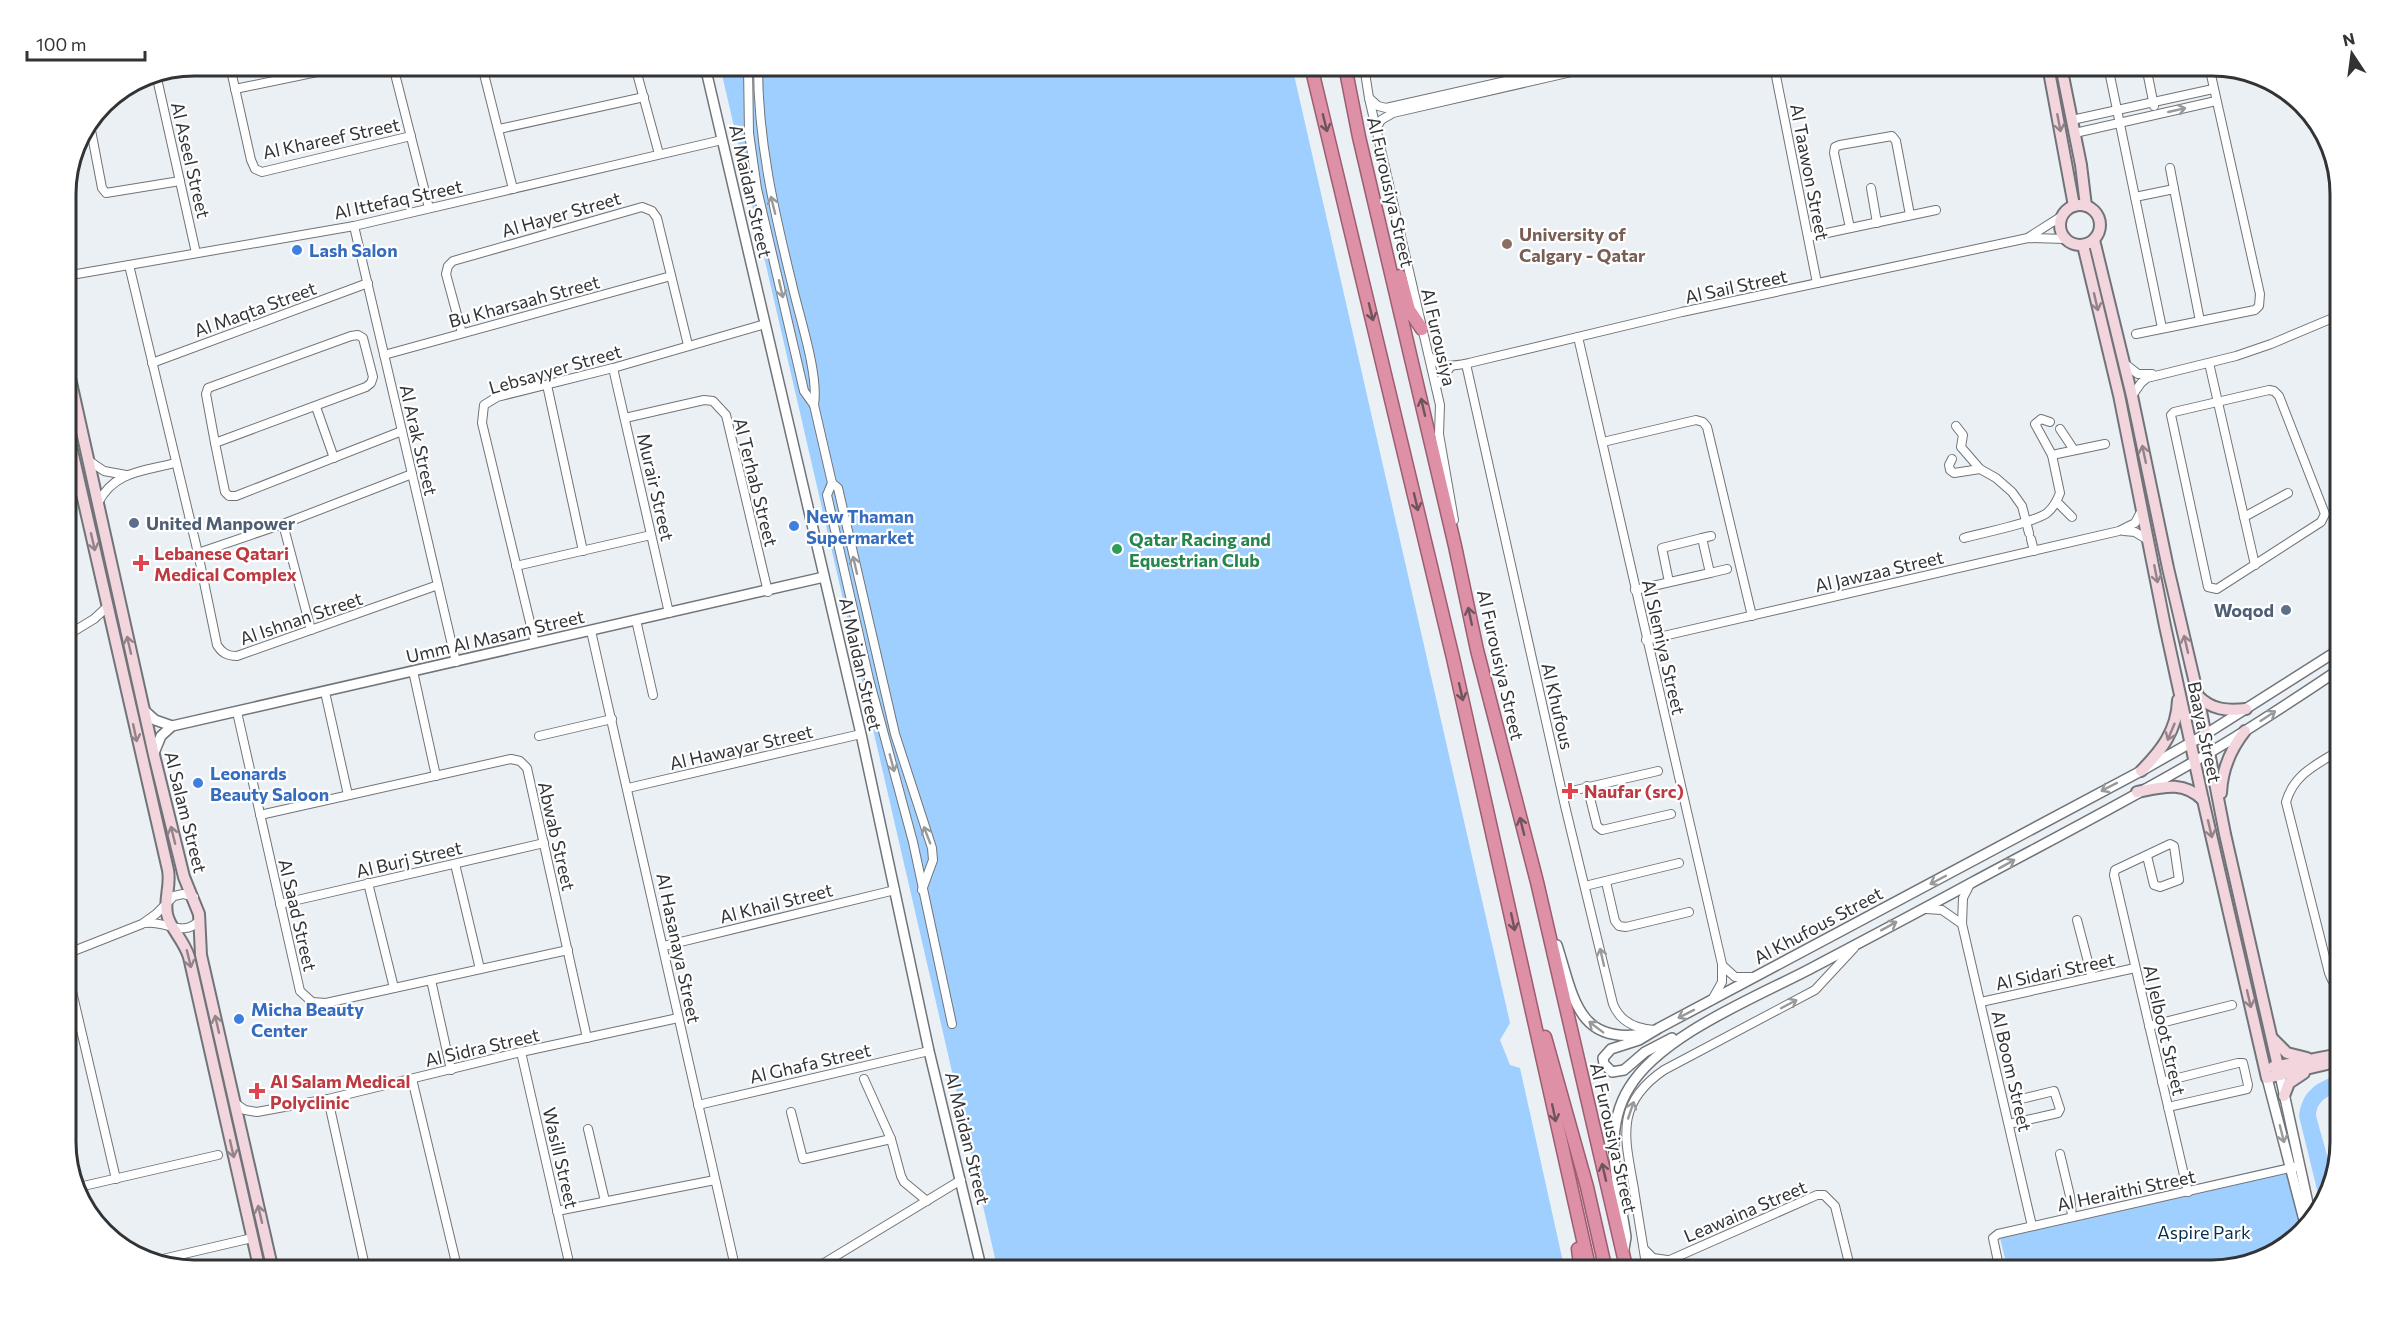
<svg xmlns="http://www.w3.org/2000/svg" width="2406" height="1337" viewBox="0 0 2406 1337" font-family="Commissioner,sans-serif">
<style>
.green{fill:#9fcfff}
.lines{fill:none;stroke-linecap:round;stroke-linejoin:round}
.minor-casing{stroke:#707479;stroke-width:10}
.tertiary-casing{stroke:#707479;stroke-width:12}
.secondary-casing{stroke:#707479;stroke-width:14}
.trunk-casing{stroke:#9c5d70;stroke-width:15}
.minor{stroke:#fff;stroke-width:8}
.tertiary{stroke:#fff;stroke-width:9}
.secondary{stroke:#f3d5dd;stroke-width:10}
.trunk{stroke:#de90a6;stroke-width:12}
.oneway{stroke:#98999a}
.oneway2{stroke:#6e545d}
.oneway3{stroke:#928489}
.education-dot{fill:#8d6e63;stroke:#fff;stroke-width:2}
.shop-dot{fill:#3f7fe0;stroke:#fff;stroke-width:2}
.service-dot{fill:#5c6f8a;stroke:#fff;stroke-width:2}
.leisure-dot{fill:#2e9e5b;stroke:#fff;stroke-width:2}
.health-dot{fill:#e0444e;stroke:#fff;stroke-width:2}
.labels{text-anchor:middle;dominant-baseline:central;stroke-width:4.5;stroke-linejoin:round;paint-order:stroke}
.street-label{font-size:18px;fill:#313335;stroke:#fff}
.education-label{font-size:18px;font-weight:bold;fill:#785e54;stroke:#fff;text-anchor:start}
.shop-label{font-size:18px;font-weight:bold;fill:#366cbe;stroke:#fff;text-anchor:start}
.service-label{font-size:18px;font-weight:bold;fill:#4e5e75;stroke:#fff;text-anchor:start}
.leisure-label{font-size:18px;font-weight:bold;fill:#27864d;stroke:#fff;text-anchor:start}
.health-label{font-size:18px;font-weight:bold;fill:#be3a42;stroke:#fff;text-anchor:start}
.park-label{font-size:18px;fill:#082f50;stroke:#fff}
.rim{fill:none;stroke:#313335;stroke-width:3}
</style>
<rect width="100%" height="100%" fill="#ebf0f5"/>
<!-- green -->
<g class="green">
<path d="M720,66H1292L1510,1023L1500,1040L1510,1065L1520,1068L1565,1271H998Z"/>
<path d="M2340,1075V1092C2327,1096 2317,1101 2316,1115C2322,1142 2341,1183 2321,1206L2299,1116C2302,1091 2317,1081 2340,1075Z"/>
<path d="M2289,1171L2302,1227L2282,1249L2211,1271H2008L2000,1238Z"/>
</g>
<g class="lines">
<!-- minor casing -->
<g class="minor-casing">
<g id="minor">
<path d="M230,66L251,160L255,169L262,172L411,136"/>
<path d="M393,66L429,208"/>
<path d="M482,66L513,189"/>
<path d="M635,66L659,154"/>
<path d="M748,66L749,133L757,189L804,391L814,405"/>
<path d="M758,66C758,141 774,211 792,284C799,316 819,374 814,405L832,483L838,488L895,734L932,848L933,860L922,890"/>
<path d="M1364,66L1369,98L1440,405L1439,434L1454,520"/>
<path d="M1774,66L1817,283"/>
<path d="M2108,66L2162,328"/>
<path d="M2146,66L2154,106"/>
<path d="M156,74L196,253"/>
<path d="M235,89L346,66"/>
<path d="M1369,98L1378,106L1386,108L1572,66"/>
<path d="M2072,120L2213,89"/>
<path d="M90,125L102,188L106,193L180,181"/>
<path d="M499,129L644,97"/>
<path d="M1376,129L1381,120L1393,113L1598,66"/>
<path d="M2075,133L2216,101"/>
<path d="M2170,168L2174,189"/>
<path d="M1871,188L1877,223"/>
<path d="M2135,197L2174,189L2200,321"/>
<path d="M354,226L456,662"/>
<path d="M1850,228L1834,153L1835,147L1840,145L1892,136L1896,141L1910,215"/>
<path d="M1808,237L1936,210"/>
<path d="M2029,237L2062,216"/>
<path d="M129,265L198,553L217,645C222,653 227,656 237,656L438,585"/>
<path d="M66,273L77,274L354,226L722,140"/>
<path d="M462,333L446,274L448,266L453,261L642,207L652,211L657,218L688,345"/>
<path d="M2136,334L2255,310L2259,306L2260,294L2209,66"/>
<path d="M358,335L363,338L373,377L371,383L366,387L215,443L206,394L208,388L351,336Z"/>
<path d="M1578,337L1722,964V982L1712,1000"/>
<path d="M384,355L671,276"/>
<path d="M1429,356C1440,369 1453,366 1469,363L1682,312L2028,238L2066,239"/>
<path d="M152,363L368,283"/>
<path d="M2209,363L2255,565"/>
<path d="M1466,364L1565,806L1613,1004C1620,1022 1637,1029 1655,1030"/>
<path d="M2125,364L2138,374H2152"/>
<path d="M613,368L669,613"/>
<path d="M547,385L583,551"/>
<path d="M1436,387L1451,366"/>
<path d="M2269,390L2274,391L2279,396L2325,514L2321,522L2217,589L2208,587L2171,415L2174,412Z"/>
<path d="M2132,396L2141,383L2147,378L2236,356L2271,344L2340,315"/>
<path d="M316,407L334,458"/>
<path d="M625,418L704,400L713,401L726,415L768,592"/>
<path d="M2050,422L2041,419L2035,424L2052,455L2105,444"/>
<path d="M1956,426L1963,435L1961,447L1980,469L1996,478L2012,492L2022,506L2029,533"/>
<path d="M2060,429L2074,450"/>
<path d="M1603,442L1696,420L1703,422L1707,427L1752,616"/>
<path d="M215,443L225,492L229,496H236L402,431"/>
<path d="M1952,459L1949,465L1950,470L1954,473L1980,469"/>
<path d="M88,460L104,471L126,475"/>
<path d="M832,483L827,495L869,679L913,842L952,1024"/>
<path d="M2057,502L2072,517"/>
<path d="M98,503C114,471 144,471 175,463"/>
<path d="M2244,517L2288,493"/>
<path d="M283,524L311,630"/>
<path d="M2124,531L2135,532L2148,540"/>
<path d="M1702,538L1711,536"/>
<path d="M1964,538C1982,533 2033,523 2047,513C2053,508 2057,501 2060,493L2052,455"/>
<path d="M2031,539L2034,551"/>
<path d="M198,553L283,524L412,474"/>
<path d="M516,566L651,535"/>
<path d="M1710,573L1727,569"/>
<path d="M1635,590L1710,573L1702,538L1662,548L1669,582"/>
<path d="M636,620L653,695"/>
<path d="M591,631L736,1271"/>
<path d="M66,636L94,619L107,607"/>
<path d="M1646,640L2119,531L2135,523L2142,510"/>
<path d="M535,643L482,423L484,405L497,397L613,368L765,324"/>
<path d="M413,671L436,776"/>
<path d="M325,692L348,795"/>
<path d="M237,712L300,991L312,1002L326,1003L568,950"/>
<path d="M539,736L612,719"/>
<path d="M2340,750C2316,765 2294,774 2286,802L2329,973L2332,980L2340,983"/>
<path d="M1587,786L1597,826L1602,830L1671,814"/>
<path d="M628,788L861,734"/>
<path d="M1563,793L1658,771"/>
<path d="M260,815L511,759L520,761L527,768L587,1038"/>
<path d="M2147,856L2154,885L2160,887L2179,880L2174,846L2170,844L2115,870L2114,875L2188,1192"/>
<path d="M455,864L480,969"/>
<path d="M1606,882L1615,921L1619,926L1626,927L1689,912"/>
<path d="M368,883L394,988"/>
<path d="M1970,884L1963,898L1962,924L2032,1226"/>
<path d="M1585,886L1679,863"/>
<path d="M280,904L544,843"/>
<path d="M1926,909L1942,910L1962,924"/>
<path d="M2077,920L2092,977"/>
<path d="M147,923C167,921 183,938 200,920"/>
<path d="M664,946L895,890"/>
<path d="M66,954L142,924L156,914L174,896L183,894L194,897"/>
<path d="M66,966L116,1179"/>
<path d="M1723,966L1735,977H1754"/>
<path d="M431,980L451,1070"/>
<path d="M1981,1002L2135,968"/>
<path d="M2149,1026L2232,1005"/>
<path d="M521,1052L571,1271"/>
<path d="M412,1079L458,1271"/>
<path d="M864,1079L891,1139L901,1176L904,1182L927,1201"/>
<path d="M2162,1082L2238,1063H2243L2248,1085L2247,1089L2168,1107"/>
<path d="M328,1099L366,1271"/>
<path d="M235,1103L245,1110L257,1112L328,1099L521,1052L678,1018"/>
<path d="M698,1105L929,1051"/>
<path d="M791,1112L803,1159L891,1139"/>
<path d="M2009,1124L2058,1113L2060,1109L2054,1091L2021,1099"/>
<path d="M588,1129L605,1201"/>
<path d="M2060,1154L2070,1196L2072,1217"/>
<path d="M79,1187L218,1155"/>
<path d="M557,1211L715,1180"/>
<path d="M1644,1249L1653,1258L1667,1260"/>
<path d="M154,1261L252,1238"/>
<path d="M811,1271L961,1180"/>
<path d="M1647,1271C1643,1244 1638,1216 1634,1189C1625,1138 1614,1104 1664,1070L1815,990L1854,948"/>
<path d="M1652,1271L1663,1263L1817,1195H1824L1835,1206L1851,1271"/>
<path d="M2000,1271L1993,1238L1998,1234L2299,1166"/>
</g>
</g>
<!-- tertiary casing -->
<g class="tertiary-casing">
<g id="tertiary">
<path d="M705,66L861,734L929,1051L982,1271"/>
<path d="M144,710L155,720L172,726"/>
<path d="M154,753L161,736L172,726L824,577"/>
<path d="M1557,945C1573,995 1577,1045 1643,1034"/>
<path d="M1672,1038L1645,1052L1624,1070L1612,1072L1604,1064L1603,1058L1611,1049L1639,1040L1659,1028L2141,771L2206,734L2340,649"/>
<path d="M2280,1075L2311,1217"/>
<path d="M2267,1078L2305,1224"/>
<path d="M1624,1249L1626,1237C1619,1188 1601,1133 1629,1088C1660,1036 1754,998 1808,970C1863,941 1918,912 1973,882C2051,840 2131,799 2207,754C2252,728 2296,698 2340,669"/>
</g>
</g>
<!-- secondary casing -->
<g class="secondary-casing">
<g id="secondary">
<path d="M2048,66L2074,206"/>
<path d="M2061,66L2081,165L2086,206"/>
<circle cx="2080" cy="225" r="20"/>
<path d="M2094,240L2132,396L2168,568L2198,696L2225,834L2280,1075"/>
<path d="M2083,245L2119,395L2165,626L2203,800L2267,1078L2340,1061"/>
<path d="M66,360L154,755L184,877L199,914L201,955L273,1271"/>
<path d="M66,424L168,870C171,885 164,899 167,914C169,927 184,940 189,957L260,1271"/>
<path d="M2198,696C2212,710 2227,711 2246,709"/>
<path d="M2141,771C2161,751 2177,731 2178,700"/>
<path d="M2137,792C2162,787 2183,780 2203,800"/>
<path d="M2221,793C2222,769 2230,750 2245,731"/>
<path d="M2273,1039L2287,1053L2307,1058"/>
<path d="M2273,1067L2340,1054"/>
<path d="M2284,1096L2289,1083L2304,1073"/>
</g>
</g>
<!-- trunk casing -->
<g class="trunk-casing">
<g id="trunk">
<path d="M1311,66L1453,658L1590,1271"/>
<path d="M1345,66L1359,137L1455,546L1477,650L1537,882L1627,1271"/>
<path d="M1400,276L1409,310L1422,329"/>
<path d="M1545,1037L1587,1187L1604,1262L1608,1271"/>
<path d="M1578,1249L1581,1271"/>
</g>
</g>
<!-- minor -->
<use href="#minor" class="minor"/>
<!-- tertiary -->
<use href="#tertiary" class="tertiary"/>
<!-- secondary -->
<use href="#secondary" class="secondary"/>
<!-- trunk -->
<use href="#trunk" class="trunk"/>
</g>
<!-- one-way arrows -->
<defs><path id="oneway-shaft" d="M-6 0H5M1.5-3L5.5 0L1.5 3" fill="none" stroke-width="1.6" stroke-linecap="round" stroke-linejoin="round" transform="scale(1.5)"/></defs>
<g class="oneway">
<use href="#oneway-shaft" transform="translate(2177 110) rotate(-13)"/>
<use href="#oneway-shaft" transform="translate(773 205) rotate(-104)"/>
<use href="#oneway-shaft" transform="translate(781 289) rotate(77)"/>
<use href="#oneway-shaft" transform="translate(855 565) rotate(-103)"/>
<use href="#oneway-shaft" transform="translate(2268 716) rotate(-33)"/>
<use href="#oneway-shaft" transform="translate(892 763) rotate(75)"/>
<use href="#oneway-shaft" transform="translate(2109 787) rotate(153)"/>
<use href="#oneway-shaft" transform="translate(927 835) rotate(-111)"/>
<use href="#oneway-shaft" transform="translate(2007 864) rotate(-29)"/>
<use href="#oneway-shaft" transform="translate(1938 880) rotate(152)"/>
<use href="#oneway-shaft" transform="translate(1889 926) rotate(-29)"/>
<use href="#oneway-shaft" transform="translate(1602 957) rotate(-103)"/>
<use href="#oneway-shaft" transform="translate(1789 1004) rotate(-28)"/>
<use href="#oneway-shaft" transform="translate(1686 1014) rotate(153)"/>
<use href="#oneway-shaft" transform="translate(1596 1027) rotate(-143)"/>
<use href="#oneway-shaft" transform="translate(1631 1110) rotate(-71)"/>
<use href="#oneway-shaft" transform="translate(2282 1134) rotate(76)"/>
</g>
<g class="oneway2">
<use href="#oneway-shaft" transform="translate(1325 123) rotate(76)"/>
<use href="#oneway-shaft" transform="translate(1371 312) rotate(76)"/>
<use href="#oneway-shaft" transform="translate(1423 407) rotate(-103)"/>
<use href="#oneway-shaft" transform="translate(1416 502) rotate(77)"/>
<use href="#oneway-shaft" transform="translate(1470 616) rotate(-102)"/>
<use href="#oneway-shaft" transform="translate(1461 692) rotate(77)"/>
<use href="#oneway-shaft" transform="translate(1522 826) rotate(-104)"/>
<use href="#oneway-shaft" transform="translate(1513 922) rotate(78)"/>
<use href="#oneway-shaft" transform="translate(1554 1113) rotate(78)"/>
<use href="#oneway-shaft" transform="translate(1604 1172) rotate(-103)"/>
</g>
<g class="oneway3">
<use href="#oneway-shaft" transform="translate(2059 123) rotate(79)"/>
<use href="#oneway-shaft" transform="translate(2096 302) rotate(77)"/>
<use href="#oneway-shaft" transform="translate(2144 454) rotate(-102)"/>
<use href="#oneway-shaft" transform="translate(93 542) rotate(77)"/>
<use href="#oneway-shaft" transform="translate(2156 574) rotate(79)"/>
<use href="#oneway-shaft" transform="translate(2186 644) rotate(-103)"/>
<use href="#oneway-shaft" transform="translate(129 645) rotate(-103)"/>
<use href="#oneway-shaft" transform="translate(2171 732) rotate(113)"/>
<use href="#oneway-shaft" transform="translate(135 733) rotate(78)"/>
<use href="#oneway-shaft" transform="translate(2210 829) rotate(77)"/>
<use href="#oneway-shaft" transform="translate(173 835) rotate(-104)"/>
<use href="#oneway-shaft" transform="translate(189 959) rotate(76)"/>
<use href="#oneway-shaft" transform="translate(2249 999) rotate(77)"/>
<use href="#oneway-shaft" transform="translate(217 1024) rotate(-103)"/>
<use href="#oneway-shaft" transform="translate(232 1149) rotate(77)"/>
<use href="#oneway-shaft" transform="translate(260 1214) rotate(-103)"/>
</g>
<!-- markers -->
<circle class="education-dot" cx="1507" cy="244" r="6"/>
<g class="shop-dot">
<circle cx="297" cy="250" r="6"/>
<circle cx="794" cy="526" r="6"/>
<circle cx="198" cy="783" r="6"/>
<circle cx="239" cy="1019" r="6"/>
</g>
<g class="service-dot">
<circle cx="134" cy="523" r="6"/>
<circle cx="2286" cy="610" r="6"/>
</g>
<circle class="leisure-dot" cx="1117" cy="549" r="6"/>
<g class="health-dot">
<path d="M138 554h6v6h6v6h-6v6h-6v-6h-6v-6h6z"/>
<path d="M1567 782h6v6h6v6h-6v6h-6v-6h-6v-6h6z"/>
<path d="M254 1082h6v6h6v6h-6v6h-6v-6h-6v-6h6z"/>
</g>
<g class="labels">
<!-- street labels -->
<g class="street-label">
<text transform="translate(331 138) rotate(-12)">Al Khareef Street</text>
<text transform="translate(191 160) rotate(77)">Al Aseel Street</text>
<text transform="translate(1810 172) rotate(79)">Al Taawon Street</text>
<text transform="translate(751 191) rotate(77)">Al Maidan Street</text>
<text transform="translate(1391 192) rotate(77)">Al Furousiya Street</text>
<text transform="translate(398 199) rotate(-12)">Al Ittefaq Street</text>
<text transform="translate(561 214) rotate(-16)">Al Hayer Street</text>
<text transform="translate(1736 286) rotate(-12)">Al Sail Street</text>
<text transform="translate(524 301) rotate(-15)">Bu Kharsaah Street</text>
<text transform="translate(255 309) rotate(-20)">Al Maqta Street</text>
<text transform="translate(1439 337) rotate(77)">Al Furousiya</text>
<text transform="translate(555 369) rotate(-16)">Lebsayyer Street</text>
<text transform="translate(419 440) rotate(77)">Al Arak Street</text>
<text transform="translate(756 482) rotate(76)">Al Terhab Street</text>
<text transform="translate(656 487) rotate(77)">Murair Street</text>
<text transform="translate(1879 571) rotate(-13)">Al Jawzaa Street</text>
<text transform="translate(301 618) rotate(-19)">Al Ishnan Street</text>
<text transform="translate(495 636) rotate(-13)">Umm Al Masam Street</text>
<text transform="translate(1664 647) rotate(77)">Al Slemiya Street</text>
<text transform="translate(861 664) rotate(77)">Al Maidan Street</text>
<text transform="translate(1501 665) rotate(77)">Al Furousiya Street</text>
<text transform="translate(1558 706) rotate(77)">Al Khufous</text>
<text transform="translate(2205 732) rotate(78)">Baaya Street</text>
<text transform="translate(741 747) rotate(-13)">Al Hawayar Street</text>
<text transform="translate(186 812) rotate(76)">Al Salam Street</text>
<text transform="translate(557 836) rotate(77)">Abwab Street</text>
<text transform="translate(409 859) rotate(-13)">Al Burj Street</text>
<text transform="translate(776 903) rotate(-14)">Al Khail Street</text>
<text transform="translate(298 915) rotate(77)">Al Saad Street</text>
<text transform="translate(1818 925) rotate(-28)">Al Khufous Street</text>
<text transform="translate(679 948) rotate(78)">Al Hasanaya Street</text>
<text transform="translate(2055 971) rotate(-12)">Al Sidari Street</text>
<text transform="translate(2165 1030) rotate(77)">Al Jelboot Street</text>
<text transform="translate(482 1047) rotate(-13)">Al Sidra Street</text>
<text transform="translate(810 1063) rotate(-13)">Al Ghafa Street</text>
<text transform="translate(2012 1071) rotate(77)">Al Boom Street</text>
<text transform="translate(968 1138) rotate(76)">Al Maidan Street</text>
<text transform="translate(1614 1138) rotate(77)">Al Furousiya Street</text>
<text transform="translate(561 1158) rotate(77)">Wasill Street</text>
<text transform="translate(2126 1190) rotate(-12)">Al Heraithi Street</text>
<text transform="translate(1745 1211) rotate(-23)">Leawaina Street</text>
</g>
<!-- education labels -->
<g class="education-label">
<text x="1519" y="234">University of<tspan x="1519" dy="21">Calgary - Qatar</tspan></text>
</g>
<!-- shop labels -->
<g class="shop-label">
<text x="309" y="250">Lash Salon</text>
<text x="806" y="516">New Thaman<tspan x="806" dy="21">Supermarket</tspan></text>
<text x="210" y="773">Leonards<tspan x="210" dy="21">Beauty Saloon</tspan></text>
<text x="251" y="1009">Micha Beauty<tspan x="251" dy="21">Center</tspan></text>
</g>
<!-- service labels -->
<g class="service-label">
<text x="146" y="523">United Manpower</text>
<text x="2274" y="610" text-anchor="end">Woqod</text>
</g>
<!-- leisure labels -->
<g class="leisure-label">
<text x="1129" y="539">Qatar Racing and<tspan x="1129" dy="21">Equestrian Club</tspan></text>
</g>
<!-- health labels -->
<g class="health-label">
<text x="154" y="553">Lebanese Qatari<tspan x="154" dy="21">Medical Complex</tspan></text>
<text x="1584" y="791">Naufar (src)</text>
<text x="270" y="1081">Al Salam Medical<tspan x="270" dy="21">Polyclinic</tspan></text>
</g>
<!-- park labels -->
<g class="park-label">
<text x="2204" y="1232">Aspire Park</text>
</g>
</g>
<!-- crop -->
<path d="M0 0H2406V1337H0ZM194 76H2212A118 118 0 0 1 2330 194V1142A118 118 0 0 1 2212 1260H194A118 118 0 0 1 76 1142V194A118 118 0 0 1 194 76Z" fill="#fff" fill-rule="evenodd"/>
<path class="rim" d="M194 76H2212A118 118 0 0 1 2330 194V1142A118 118 0 0 1 2212 1260H194A118 118 0 0 1 76 1142V194A118 118 0 0 1 194 76Z"/>
<!-- north arrow -->
<g transform="translate(2352 54) rotate(347)" stroke="#ffffff" stroke-width="4.5" paint-order="stroke">
<path d="M0-4.5L10 22L0 15L-10 22Z" fill="#313335"/>
<text y="-9" font-size="16" font-weight="bold" text-anchor="middle" fill="#313335">N</text>
</g>
<!-- scale -->
<path d="M27 51v9h118v-9" fill="none" stroke="#313335" stroke-width="3"/>
<text x="36" y="51" font-size="18" fill="#313335" stroke="#ffffff" stroke-width="4.5" paint-order="stroke">100 m</text>
</svg>
